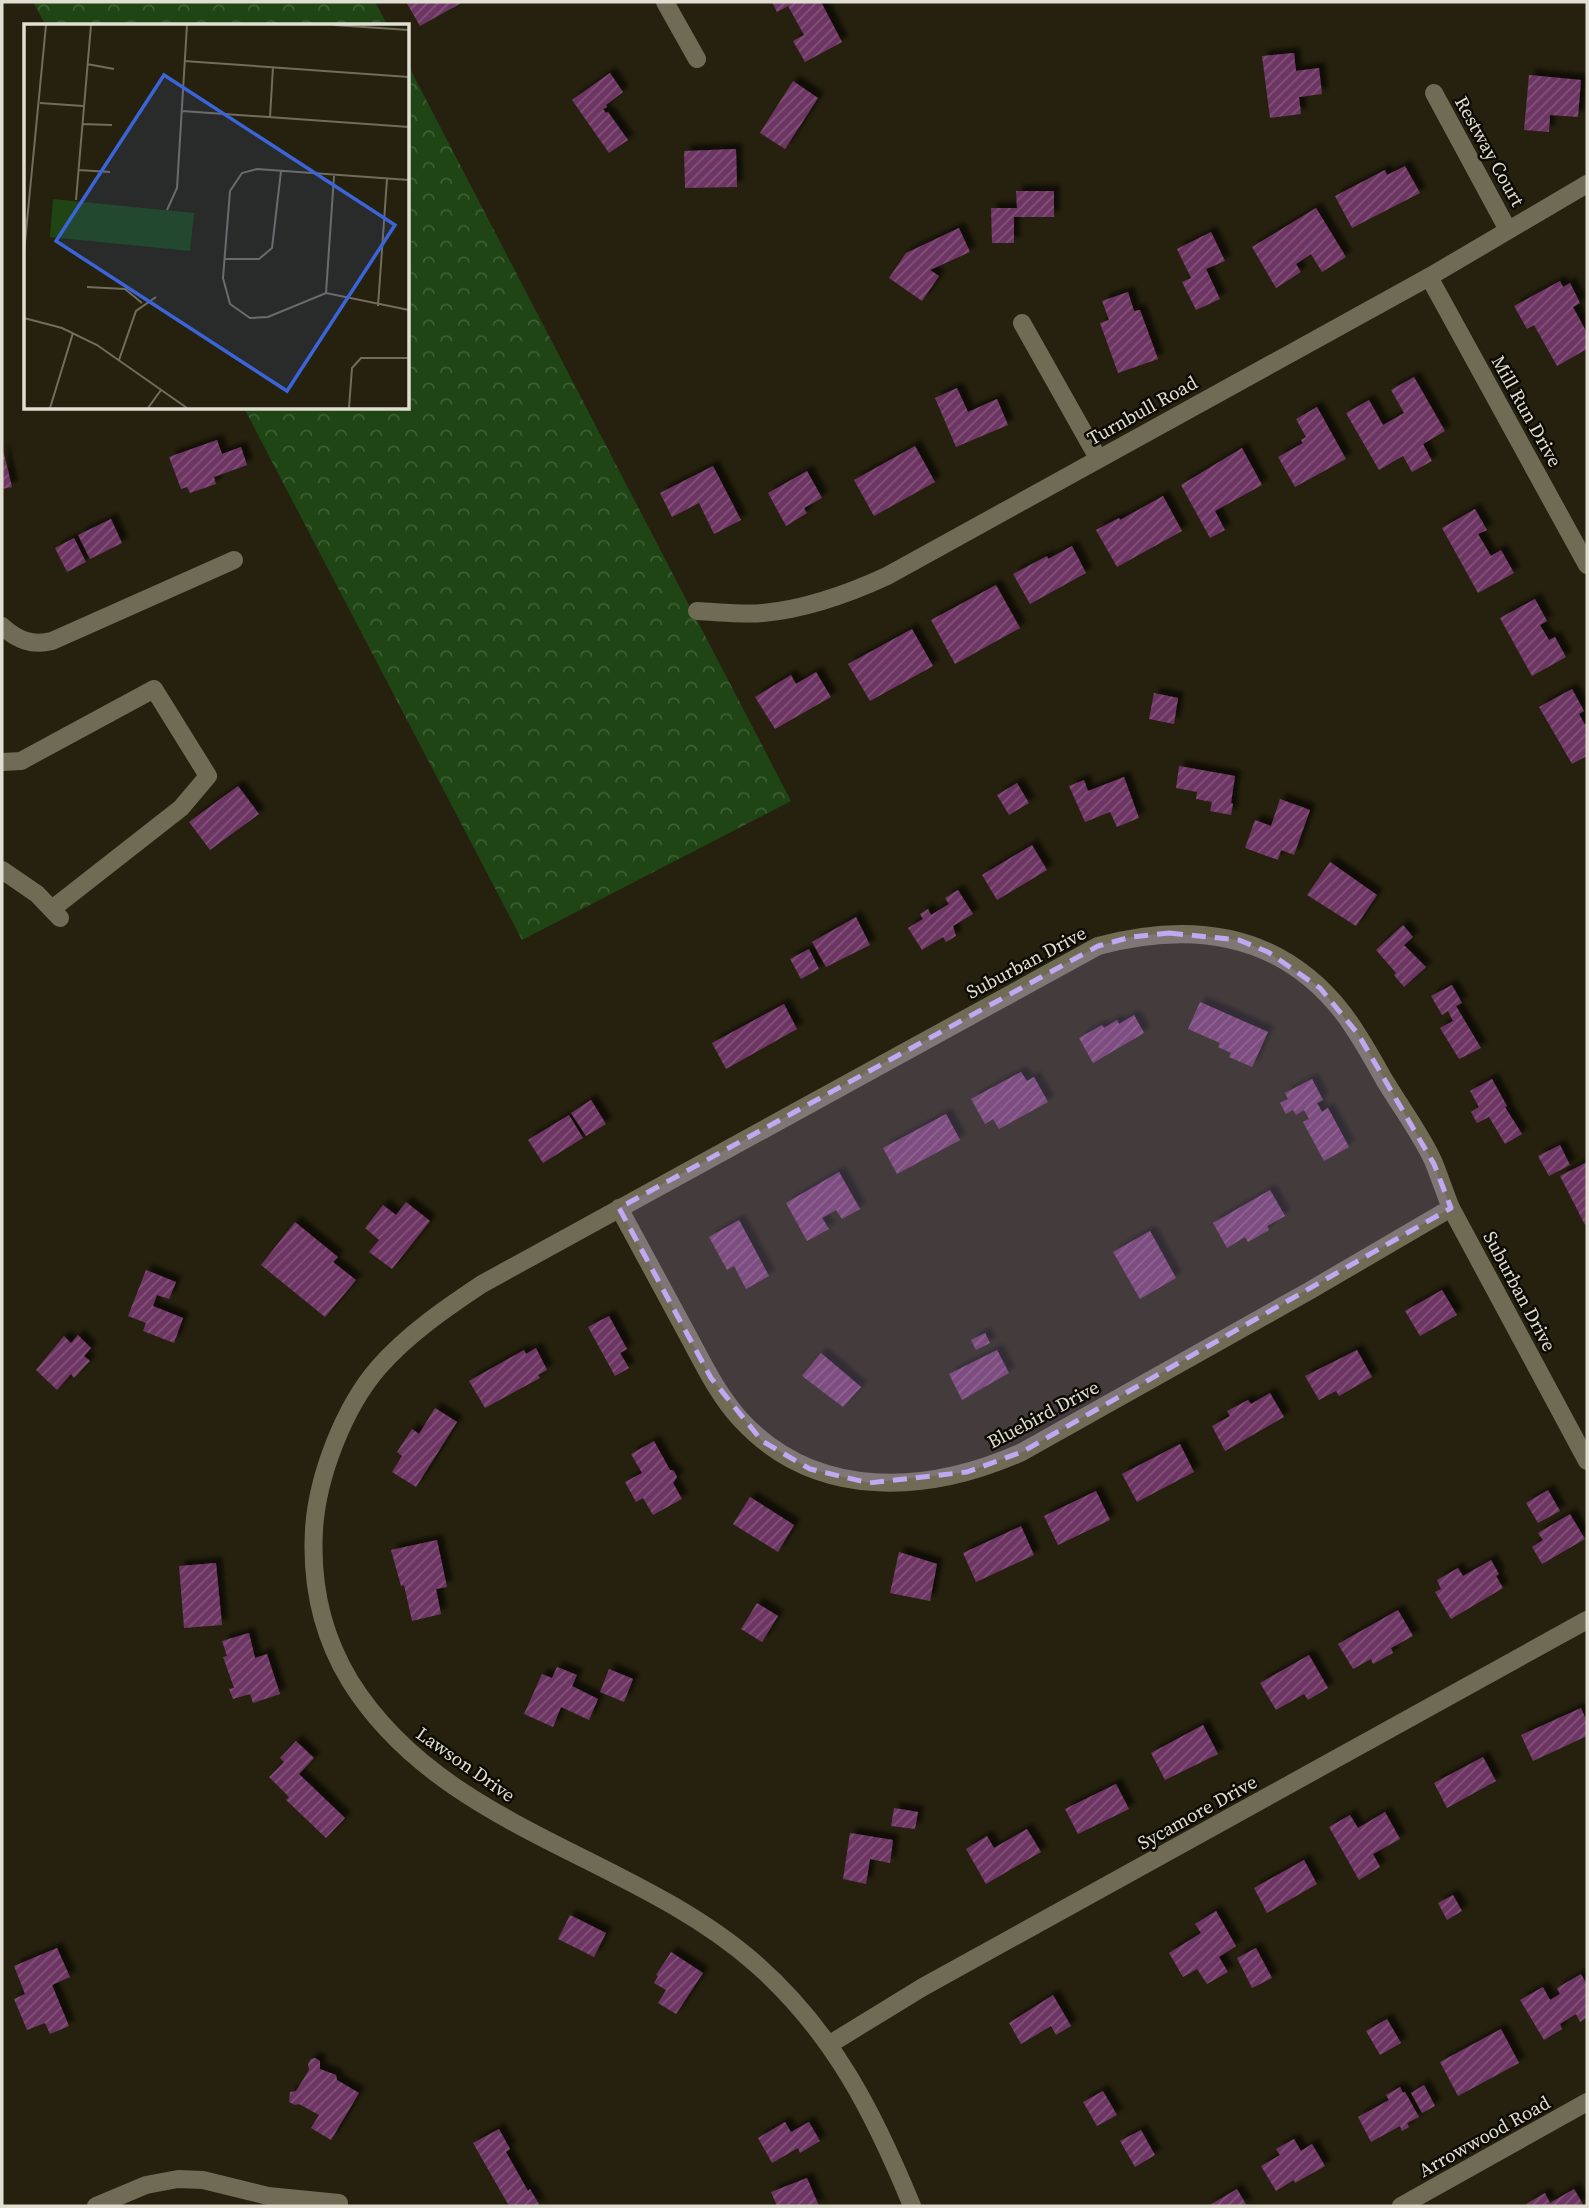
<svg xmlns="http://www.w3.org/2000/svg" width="1589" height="2208" viewBox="0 0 1589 2208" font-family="'Source Serif 4',serif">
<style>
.forest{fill:url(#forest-crowns)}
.building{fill:url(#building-hatch);filter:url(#shadow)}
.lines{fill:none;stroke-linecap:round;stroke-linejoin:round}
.minor{stroke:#706b55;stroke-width:18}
.marked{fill:#c0a8f3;fill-opacity:0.2;stroke:#c0a8f3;stroke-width:5;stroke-dasharray:14 9;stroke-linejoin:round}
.labels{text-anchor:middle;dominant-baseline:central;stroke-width:5;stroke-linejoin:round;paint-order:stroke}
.street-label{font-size:19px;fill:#e1ded2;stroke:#0d0b04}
.inset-road{fill:none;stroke:#716d5c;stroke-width:2}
.view{fill:#3a64d7;fill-opacity:0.15;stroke:#3a64d7;stroke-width:3.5}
.inset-edge{fill:none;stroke:#e1ded2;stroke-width:3.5}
</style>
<defs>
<pattern id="forest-crowns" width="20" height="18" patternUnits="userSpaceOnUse" patternTransform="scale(1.75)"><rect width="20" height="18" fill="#1e4513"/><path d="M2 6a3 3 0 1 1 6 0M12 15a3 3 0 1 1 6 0" fill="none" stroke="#3e5f34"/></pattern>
<pattern id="building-hatch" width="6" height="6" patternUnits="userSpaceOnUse" patternTransform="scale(1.75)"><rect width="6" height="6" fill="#6d3663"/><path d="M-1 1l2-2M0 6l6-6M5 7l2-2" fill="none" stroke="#825378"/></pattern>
<filter id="shadow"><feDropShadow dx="6" dy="-6" stdDeviation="2" flood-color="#0009"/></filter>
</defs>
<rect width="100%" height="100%" fill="#26210e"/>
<!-- forest -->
<g class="forest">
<path d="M33,2H375L388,26H46Z"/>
<path d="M408,65L791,801L522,940L244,408H408Z"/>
</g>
<!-- building -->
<g class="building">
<path d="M406,2H463L420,26Z"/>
<path d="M772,2H821L842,42L805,62L793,41L804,35L788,6L777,12Z"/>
<path d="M1294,53L1296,71L1319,68L1322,94L1299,97L1301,114L1270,118L1262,56Z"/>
<path d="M610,73L623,92L606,105L607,107L603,109L606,113L608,112L628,140L609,153L572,100Z"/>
<path d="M1529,75L1581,80L1578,117L1550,115L1549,132L1524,130Z"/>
<path d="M793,81L818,98L785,149L760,133Z"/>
<path d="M736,149L737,187L685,188L684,151Z"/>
<path d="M1405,166L1420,193L1352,228L1335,196L1385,170L1387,175Z"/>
<path d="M1016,191H1054V217H1014V243H992L991,208H1017Z"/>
<path d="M1316,208L1346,257L1322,272L1311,254L1296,264L1301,272L1276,288L1252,247Z"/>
<path d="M959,228L970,252L930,270L939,276L922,301L889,278L906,253Z"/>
<path d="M1211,232L1225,261L1206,269L1220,299L1196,310L1182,282L1191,278L1177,249Z"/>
<path d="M1560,281L1563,287L1570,283L1580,303L1573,307L1587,333V349L1557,366L1534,325L1527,329L1514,306Z"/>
<path d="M1128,292L1134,311L1140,310L1158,359L1118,373L1100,323L1109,320L1102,301Z"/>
<path d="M1414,377L1445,431L1423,444L1432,461L1412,472L1403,456L1379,470L1346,413L1369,400L1383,425L1404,413L1391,390Z"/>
<path d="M957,388L968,412L997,399L1008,425L956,447L935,398Z"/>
<path d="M1317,407L1346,459L1295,487L1278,457L1303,443L1301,440L1306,437L1296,419Z"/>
<path d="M217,440L222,454L241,447L247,465L214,477L216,484L190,493L187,487L181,489L169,457Z"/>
<path d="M915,446L935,482L874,516L854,480Z"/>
<path d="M1242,448L1262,485L1215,511L1225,530L1210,538L1181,485Z"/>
<path d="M3,450L12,487L2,489V451Z"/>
<path d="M713,466L741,520L714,534L699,503L672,517L660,493Z"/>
<path d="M807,471L822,498L804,508L807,513L786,526L768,493Z"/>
<path d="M1163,496L1182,531L1117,567L1096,530L1119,518L1120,520Z"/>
<path d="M1475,509L1487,530L1478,534L1491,556L1501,550L1514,573L1478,593L1442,528Z"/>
<path d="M111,519L122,543L90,559L78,535Z"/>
<path d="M74,538L86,562L67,572L55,548Z"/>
<path d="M1072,546L1086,573L1030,604L1013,574L1047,556L1048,559Z"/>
<path d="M996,585L1020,628L955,664L931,620Z"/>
<path d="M1535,599L1547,621L1540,625L1549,640L1555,637L1566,657L1532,676L1500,618Z"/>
<path d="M912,629L933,666L870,701L848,664Z"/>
<path d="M816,672L831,697L775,729L755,697L791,675L796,684Z"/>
<path d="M1572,689L1584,711L1579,714L1585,725L1587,723V756L1572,764L1539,707Z"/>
<path d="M1154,693L1178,698L1174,724L1149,719Z"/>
<path d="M1179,766L1235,776L1231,803L1233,804L1231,815L1210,811L1212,802L1196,799L1197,792L1176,788Z"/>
<path d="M1124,777L1139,818L1117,827L1110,812L1085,822L1069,786L1084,780L1088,791Z"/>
<path d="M1017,783L1029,803L1009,815L997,795Z"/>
<path d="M238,786L259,814L210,850L189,822Z"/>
<path d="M1280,799L1310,810L1294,855L1281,850L1278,860L1245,848L1255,820L1271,826Z"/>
<path d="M1032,845L1047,870L997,900L982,875Z"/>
<path d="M1330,862L1377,895L1356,926L1307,895Z"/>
<path d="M958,890L973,914L953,926L956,936L946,942L943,937L922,950L908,928L923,919L920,914L928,909L931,915L949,904L945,898Z"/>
<path d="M856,917L870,945L826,967L812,942Z"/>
<path d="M1403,925L1413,937L1404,945L1426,967L1404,987L1394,975L1396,973L1376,950Z"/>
<path d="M809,949L819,969L801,979L790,959Z"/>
<path d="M1452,985L1462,1003L1456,1006L1481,1048L1459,1059L1440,1028L1453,1021L1448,1011L1442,1015L1431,996Z"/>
<path d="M1200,1002L1268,1032L1252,1067L1229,1057L1231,1053L1218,1047L1220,1043L1188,1029Z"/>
<path d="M784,1004L797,1029L726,1069L712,1043Z"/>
<path d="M1134,1015L1144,1033L1093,1063L1079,1038L1102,1025L1104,1028L1117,1020L1119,1024Z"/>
<path d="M1021,1072L1027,1081L1034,1077L1048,1102L999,1129L993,1119L985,1124L971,1099Z"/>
<path d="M1312,1079L1323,1100L1317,1103L1322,1112L1328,1108L1349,1147L1324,1161L1303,1122L1309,1119L1304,1110L1296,1115L1293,1110L1286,1114L1280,1103L1288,1099L1285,1093Z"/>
<path d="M1492,1079L1507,1106L1505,1107L1522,1134L1505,1144L1489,1117L1477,1123L1471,1112L1479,1107L1470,1091Z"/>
<path d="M591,1100L606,1124L586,1136L571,1113Z"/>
<path d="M946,1114L960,1140L897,1174L883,1148Z"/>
<path d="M569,1115L583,1138L543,1163L528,1140Z"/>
<path d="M1560,1145L1570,1165L1549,1176L1538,1156Z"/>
<path d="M1587,1162V1224L1585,1225L1560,1176Z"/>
<path d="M839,1172L860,1209L842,1219L836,1210L822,1218L829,1229L807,1241L786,1203Z"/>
<path d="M1270,1190L1285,1216L1267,1226L1269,1230L1248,1242L1245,1237L1227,1248L1213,1223Z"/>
<path d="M406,1202L430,1221L392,1269L369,1252L379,1240L365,1228L383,1205L396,1215Z"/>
<path d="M739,1220L769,1276L746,1289L734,1266L727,1270L709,1237Z"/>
<path d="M295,1222L338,1257L333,1262L356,1280L325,1317L261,1265Z"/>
<path d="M1150,1231L1176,1278L1140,1299L1113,1252Z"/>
<path d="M146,1270L176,1282L169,1299L157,1295L153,1306L183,1318L174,1343L143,1331L146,1323L128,1316Z"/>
<path d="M1442,1290L1457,1315L1420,1336L1405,1311Z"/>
<path d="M609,1316L627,1349L620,1353L629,1368L615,1376L588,1327Z"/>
<path d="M985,1333L990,1343L976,1350L971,1340Z"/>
<path d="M78,1335L91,1348L84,1356L90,1361L74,1378L71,1374L57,1390L36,1370L64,1336L71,1343Z"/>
<path d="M536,1348L547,1370L538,1375L540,1378L485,1408L469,1381L524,1350L526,1354Z"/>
<path d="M997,1350L1009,1373L962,1400L949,1374Z"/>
<path d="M1357,1350L1372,1377L1339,1396L1336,1391L1319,1400L1305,1376Z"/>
<path d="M821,1353L861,1387L843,1407L802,1376Z"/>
<path d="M1270,1393L1284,1417L1225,1451L1212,1426L1230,1416L1227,1411L1248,1400L1251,1404Z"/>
<path d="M435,1408L457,1422L416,1487L392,1472L402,1456L397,1452L412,1429L419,1434Z"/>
<path d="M654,1441L670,1470L674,1471L677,1477L673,1483L682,1499L653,1515L643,1498L636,1502L625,1482L642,1473L631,1454Z"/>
<path d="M1180,1444L1194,1472L1137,1502L1122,1474Z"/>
<path d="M1548,1490L1560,1511L1538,1523L1526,1503Z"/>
<path d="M1096,1491L1110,1520L1058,1545L1044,1516Z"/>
<path d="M750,1497L794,1525L778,1552L733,1524Z"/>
<path d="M1570,1514L1585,1539L1542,1564L1532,1547L1543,1540L1538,1533Z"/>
<path d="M1021,1526L1034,1555L976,1582L963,1553Z"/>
<path d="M437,1540L447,1587L436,1589L441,1614L412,1621L404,1585L401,1586L391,1550Z"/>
<path d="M899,1552L937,1564L930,1601L890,1593Z"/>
<path d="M1491,1560L1499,1574L1496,1576L1503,1588L1451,1619L1435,1592L1441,1589L1437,1580L1458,1568L1463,1576Z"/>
<path d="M216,1563L222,1625L184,1628L179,1566Z"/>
<path d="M757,1603L778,1616L762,1642L741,1629Z"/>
<path d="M1398,1610L1413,1636L1391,1648L1393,1653L1373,1664L1371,1659L1353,1669L1338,1644Z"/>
<path d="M249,1633L255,1658L267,1654L280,1694L253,1703L250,1694L233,1699L229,1689L234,1688L223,1657L227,1656L222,1641Z"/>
<path d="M1309,1655L1328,1688L1308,1700L1304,1694L1276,1710L1260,1683Z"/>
<path d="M557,1667L577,1675L572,1686L598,1699L589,1720L561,1707L553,1727L524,1714L542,1674L552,1678Z"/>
<path d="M609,1669L633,1679L624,1702L600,1692Z"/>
<path d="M1581,1708L1587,1722V1736L1533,1761L1521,1735Z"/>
<path d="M1203,1725L1218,1754L1165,1780L1151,1753Z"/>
<path d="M296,1741L314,1758L299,1774L345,1818L326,1838L286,1800L289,1797L269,1777L284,1762L280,1758Z"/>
<path d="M1483,1757L1496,1781L1447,1808L1434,1783Z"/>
<path d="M1116,1784L1129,1809L1078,1834L1065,1809Z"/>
<path d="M894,1808L918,1812L915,1829L891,1826Z"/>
<path d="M1385,1812L1400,1839L1373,1854L1380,1867L1359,1880L1329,1827L1350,1815L1358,1828Z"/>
<path d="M1027,1829L1041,1852L986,1884L966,1849L987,1836L994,1848Z"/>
<path d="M850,1833L893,1840L890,1863L870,1859L866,1884L843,1879Z"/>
<path d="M1304,1860L1317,1884L1267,1913L1254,1888Z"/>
<path d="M1453,1895L1462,1911L1447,1920L1438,1903Z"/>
<path d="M1216,1911L1236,1946L1219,1957L1228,1972L1207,1984L1197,1969L1183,1977L1169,1953L1201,1933L1195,1924Z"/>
<path d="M570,1915L606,1933L594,1957L558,1939Z"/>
<path d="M57,1948L70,1977L52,1985L69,2026L50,2034L45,2023L27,2030L14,1999L25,1994L14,1966Z"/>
<path d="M1256,1948L1272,1978L1252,1988L1237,1958Z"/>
<path d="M671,1952L703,1973L676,2014L658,2003L666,1990L654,1983L658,1976L656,1975Z"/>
<path d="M1581,1974L1587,1985V2017L1580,2022L1576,2014L1560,2024L1562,2029L1544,2040L1520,2000L1543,1987L1550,2000L1560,1994L1557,1988Z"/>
<path d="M1053,1995L1071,2026L1056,2035L1051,2026L1021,2044L1009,2023Z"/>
<path d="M1387,2019L1401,2043L1380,2055L1366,2031Z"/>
<path d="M1501,2029L1519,2063L1458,2096L1440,2062Z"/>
<path d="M315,2058L320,2061V2069L336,2075L337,2080L359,2093L331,2140L311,2128L319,2115L299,2104L295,2105L289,2102L290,2092L296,2091L309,2070L308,2064L311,2059Z"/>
<path d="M1424,2085L1435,2106L1422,2113L1411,2093Z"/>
<path d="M1400,2087L1403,2093L1405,2092L1419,2117L1407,2123L1409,2127L1402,2131L1400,2126L1371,2142L1358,2117L1389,2100L1386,2095Z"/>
<path d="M1103,2091L1117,2115L1097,2126L1083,2102Z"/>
<path d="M785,2122L791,2132L809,2122L820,2141L800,2153L798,2148L772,2163L758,2138Z"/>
<path d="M499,2129L510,2149L506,2152L528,2191L530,2189L540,2206H509L473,2143Z"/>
<path d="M1141,2130L1155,2155L1135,2167L1120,2141Z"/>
<path d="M1294,2139L1301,2151L1312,2144L1325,2166L1295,2183L1294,2180L1276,2191L1261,2166L1280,2155L1276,2149Z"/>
<path d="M807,2178L819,2206H777L771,2192Z"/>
<path d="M1237,2189L1247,2206H1208Z"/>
<path d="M1574,2189L1584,2206H1528L1526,2204L1545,2193L1550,2203Z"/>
</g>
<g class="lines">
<!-- minor -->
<g class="minor">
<path d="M665,2L697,59"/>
<path d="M1434,93L1508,230"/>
<path d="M1429,277L1587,565"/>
<path d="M1022,323L1098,458"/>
<path d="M697,611C719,612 742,615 763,613C806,609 848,594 887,576L1429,277L1587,184"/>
<path d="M2,626C17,640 32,646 52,641L234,560"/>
<path d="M2,762L21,761L154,689L208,776L181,808L52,909"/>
<path d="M2,870L37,894L60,918"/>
<path d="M619,1208C641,1249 663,1290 685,1330C702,1361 717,1394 741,1420C816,1501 928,1494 1022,1452L1309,1291L1451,1208"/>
<path d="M830,2044L923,1987L1587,1620"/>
<path d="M96,2206L146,2185L178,2179L203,2180L268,2196L339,2203"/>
<path d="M912,2206C874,2113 833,2032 756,1964C631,1854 442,1829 350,1681C322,1635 311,1583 314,1530C317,1477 344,1407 379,1367C408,1334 446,1308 482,1284L1098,946C1192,921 1280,932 1343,1013C1359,1034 1372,1058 1385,1081C1400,1106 1423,1137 1434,1163C1440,1178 1445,1193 1451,1208L1587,1461"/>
<path d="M1401,2206L1587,2102"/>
</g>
</g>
<!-- marked area -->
<path class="marked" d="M1169,933L1239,940L1268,952L1320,988L1358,1034L1434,1164L1451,1208L1022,1452L967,1472L869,1483L810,1469L762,1441L711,1378L619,1208L1098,946L1131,937Z"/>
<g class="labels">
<!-- street labels -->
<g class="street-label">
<text transform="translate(1490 151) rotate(61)">Restway Court</text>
<text transform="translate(1142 410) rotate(-29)">Turnbull Road</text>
<text transform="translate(1527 411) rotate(61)">Mill Run Drive</text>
<text transform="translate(1026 962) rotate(-28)">Suburban Drive</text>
<text transform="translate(1520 1291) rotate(62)">Suburban Drive</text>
<text transform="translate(1043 1414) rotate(-28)">Bluebird Drive</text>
<text transform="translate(466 1764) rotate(35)">Lawson Drive</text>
<text transform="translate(1197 1812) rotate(-29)">Sycamore Drive</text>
<text transform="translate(1484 2136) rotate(-29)">Arrowwood Road</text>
</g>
</g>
<!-- overview -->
<g transform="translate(24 24)">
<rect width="385" height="385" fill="#26210e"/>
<path d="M29,175L170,189L166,227L26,213Z" fill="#1e4513"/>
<path class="inset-road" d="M310,1L385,6M160,37L385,53M63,40L90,45M16,79L59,82M158,87L385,103M246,93L249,43M58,100L88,101M54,146L86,148M385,156L233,145L218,149L206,167L199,254L206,280L226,294L244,293L302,269L385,286M52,176L67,1M143,186L153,164L163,1M0,228L22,1M201,235H235L248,224L257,147M63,263L101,265L118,279M302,269L310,152M354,282L363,155M0,294L38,304L73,321L163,384M95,336L112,287L132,273M26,384L49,309M124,384L137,366M325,384L328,344L337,334H385"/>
<path class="view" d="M140,51L371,201L263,367L32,217Z"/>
<rect width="385" height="385" class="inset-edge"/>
</g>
<!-- border -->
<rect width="1589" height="2208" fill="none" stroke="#e1ded2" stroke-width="7"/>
</svg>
